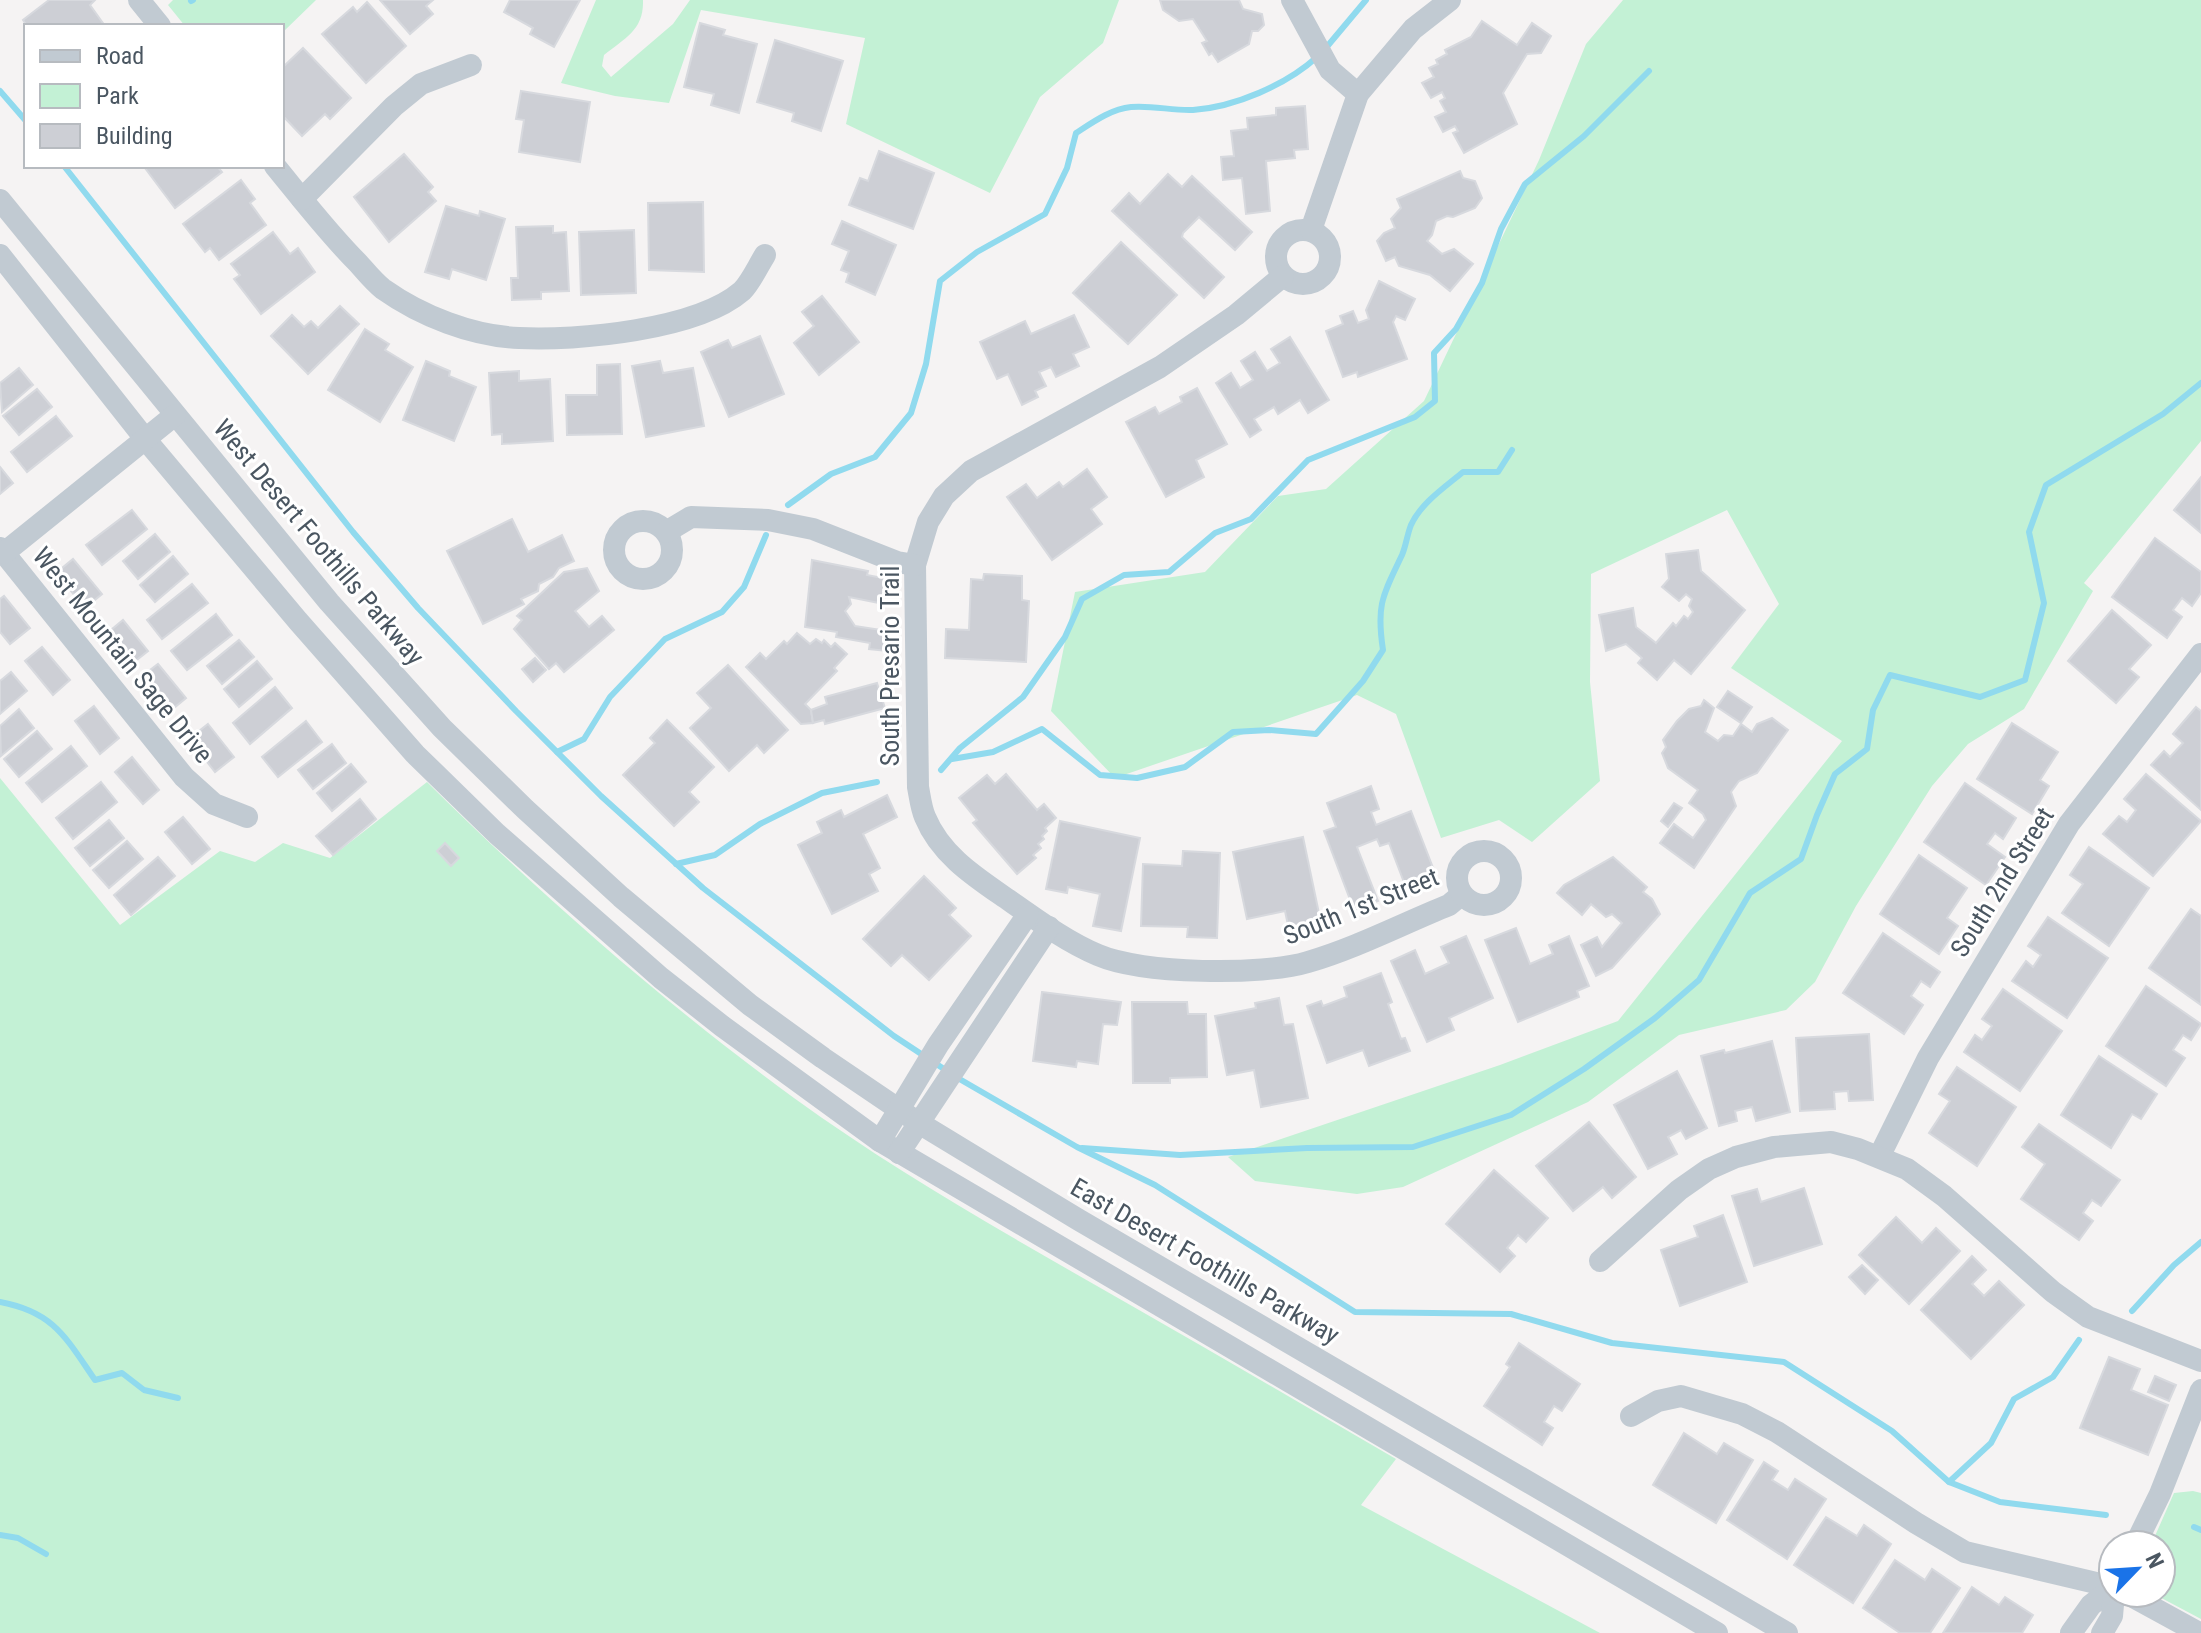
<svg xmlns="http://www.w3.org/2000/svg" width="2201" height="1633" viewBox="0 0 2201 1633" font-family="'Roboto Condensed',sans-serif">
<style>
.green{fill:#c3f1d5}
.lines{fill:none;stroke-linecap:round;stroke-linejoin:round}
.stream{stroke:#90daee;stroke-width:6}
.building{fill:#cdcfd5;stroke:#d7d9de;stroke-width:2}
.minor{stroke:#c1cad2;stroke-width:22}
.labels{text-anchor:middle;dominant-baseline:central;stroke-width:6;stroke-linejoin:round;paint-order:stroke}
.street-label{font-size:26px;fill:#4a5661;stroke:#fff}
</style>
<rect width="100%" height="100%" fill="#f5f3f3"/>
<!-- green -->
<g class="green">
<path d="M173,0H316L282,33V26H185L168,5Z"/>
<path d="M596,0H643C644,30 625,38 604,55L602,66L611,77L673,24L690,0H1119L1103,43L1040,97L990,193L846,124L865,38L701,10L669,103L615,96L561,83Z"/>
<path d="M1623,0H2201V441L2084,583L2093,591L2024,709L1968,744L1932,786L1856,906L1815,982L1786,1010L1679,1035L1588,1102L1403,1187L1357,1194L1255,1181L1228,1157L1500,1065L1618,1021L1842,741L1731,668L1779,604L1727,510L1591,574L1590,682L1600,781L1532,842L1499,820L1441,838L1396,714L1357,695L1115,778L1051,711L1075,592L1205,572L1278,496L1326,489L1424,401L1539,160L1586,44Z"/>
<path d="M0,778L120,925L220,851L255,862L283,843L330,858L427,782C542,896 664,1003 794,1098C903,1177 1022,1243 1139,1310C1225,1359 1310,1409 1396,1459L1361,1505L1600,1633H0Z"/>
<path d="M2193,1491L2201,1493V1619L2152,1593H2161V1545H2151L2174,1493Z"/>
</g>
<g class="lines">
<!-- stream -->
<g class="stream">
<path d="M191,1L193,0"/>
<path d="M1325,49L1366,0"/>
<path d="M0,91L26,121"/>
<path d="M64,166L353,532L418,608L516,711L601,796L703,888L894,1036L947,1071"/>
<path d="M788,505L831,474L875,457L911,413L926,364L940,281L977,252L1045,214L1067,168L1076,133C1093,122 1111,109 1131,107C1152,105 1173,111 1193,110C1235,107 1286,85 1317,57"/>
<path d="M557,752L584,739L610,697L665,639L722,612L744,587L766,535"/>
<path d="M952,759L993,752L1042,729L1100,775L1137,778L1185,767L1233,732L1269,730L1316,734L1363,681L1383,650C1376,604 1383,595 1402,555C1406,546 1407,535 1411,525C1421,503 1445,487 1463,472H1498L1512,450"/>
<path d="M941,770L960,748L1023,697L1065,637L1082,599L1124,575L1169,572L1215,533L1251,519L1308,460L1415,417L1435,401L1434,353L1456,329L1482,283L1501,229L1525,184L1584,136L1649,71"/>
<path d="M676,864L715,855L760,824L822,793L877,782"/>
<path d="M956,1077L1077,1147L1155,1185L1355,1312L1511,1314L1612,1343L1784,1362L1892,1431L1949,1482L2000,1502L2106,1515"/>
<path d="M1082,1148L1180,1155L1307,1148L1413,1147L1511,1115L1584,1069L1655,1018L1699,980L1750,893L1801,859L1817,815L1835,774L1867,749L1873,710L1890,675L1980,697L2025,680L2044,603L2029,532L2046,485L2163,414L2201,383"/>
<path d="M0,1302C54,1312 66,1338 95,1380L122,1373L144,1390L178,1398"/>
<path d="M2132,1311L2174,1265L2201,1242"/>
<path d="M1949,1482L1991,1443L2014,1399L2053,1377L2079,1340"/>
<path d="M2194,1527L2201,1530"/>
<path d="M0,1535L18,1538L46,1554"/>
</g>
</g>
<!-- building -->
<g class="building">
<path d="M49,0H95L90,5L105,26H27L23,20Z"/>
<path d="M380,0H433L426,6L433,14L410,34Z"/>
<path d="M510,0H580L554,47L530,34L533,28L504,12Z"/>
<path d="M1160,0H1239L1243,9L1262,14L1264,25L1258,31H1252L1249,44L1218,62L1212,53L1209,55L1202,43L1207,41L1193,19L1179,21L1163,10Z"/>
<path d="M367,2L406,46L366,83L322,34L353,7L357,12Z"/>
<path d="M1482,21L1517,45L1532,23L1551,36L1541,53L1527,54L1503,93L1517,124L1464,153L1453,133L1458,131L1455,126L1443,132L1435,117L1446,112L1440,101L1445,98L1442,92L1431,98L1422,83L1434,77L1429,68L1438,64L1436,60L1447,54L1445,50L1471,37Z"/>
<path d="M700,23L725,30L723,35L757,44L739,113L711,105L714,94L684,87Z"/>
<path d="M775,40L843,61L821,131L792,121L794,113L757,102Z"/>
<path d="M303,48L351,98L330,119L325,114L302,136L282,115V68Z"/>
<path d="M521,91L590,102L580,162L519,152L524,120L516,119Z"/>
<path d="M1305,106L1308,149L1294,150L1295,158L1266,161L1270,211L1246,214L1242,178L1223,180L1221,157L1234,156L1231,131L1248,129L1247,118L1276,115V108Z"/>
<path d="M879,151L934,173L913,229L849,205L860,178L868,181Z"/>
<path d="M404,154L433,187L428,192L436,201L389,242L354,197Z"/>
<path d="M148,166H217L222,172L175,208L145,168Z"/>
<path d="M1460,171L1463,178L1475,181L1482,198L1475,208L1453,217L1447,216L1436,221L1432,235L1427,241L1442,254L1454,249L1473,264L1450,291L1430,275L1399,266L1395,257L1386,261L1377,241L1384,233L1395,228L1391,219L1401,208L1397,199Z"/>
<path d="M1168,174L1182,187L1192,176L1252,232L1235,250L1199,217L1183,233L1182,237L1224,277L1204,298L1112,211L1129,193L1140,204Z"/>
<path d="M241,180L255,199L250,203L266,225L219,260L210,248L205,252L183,224Z"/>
<path d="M703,202L704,272L649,270L648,203Z"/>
<path d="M446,206L479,216L480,211L505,219L486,280L452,269L449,279L425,272Z"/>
<path d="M842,221L896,245L875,295L846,282L849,273L841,270L849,251L832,244Z"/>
<path d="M553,226V233L566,232L569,291L541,292V299L512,300L511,278H518L516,227Z"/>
<path d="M634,230L636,293L581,295L579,232Z"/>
<path d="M273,232L290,254L298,248L315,272L261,314L234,279L240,275L231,264Z"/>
<path d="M1121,242L1177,295L1128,344L1073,293Z"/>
<path d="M1379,281L1415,299L1405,320L1396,316L1393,322L1407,359L1358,377L1357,372L1343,377L1326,331L1343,324L1340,316L1353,311L1358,323L1369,319L1366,310Z"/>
<path d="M822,296L859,342L819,375L794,343L814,326L802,312Z"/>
<path d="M340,306L359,324L308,374L271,336L292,315L304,327L311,321L318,328Z"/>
<path d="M1074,315L1089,347L1073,354L1079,366L1056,377L1051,367L1039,372L1046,386L1035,391L1038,397L1022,405L1008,374L997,379L980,342L1025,321L1031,334Z"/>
<path d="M365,329L389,344L385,350L413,367L380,422L328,390Z"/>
<path d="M760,336L784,394L729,417L701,352L728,340L732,348Z"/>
<path d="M1290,337L1329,400L1308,413L1300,400L1278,414L1274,407L1254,419L1261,430L1250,437L1216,383L1231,373L1240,388L1253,380L1241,361L1255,352L1267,371L1280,363L1271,349Z"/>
<path d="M426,361L450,371L449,376L476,387L454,441L403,420Z"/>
<path d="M660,361L663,373L693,368L704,426L646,437L632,366Z"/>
<path d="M620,364L622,434L567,435L566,395H597V365Z"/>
<path d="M19,368L33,385L2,412L0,383Z"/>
<path d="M519,371V381L550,379L553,441L502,444V434L492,435L489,373Z"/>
<path d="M1197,388L1227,444L1196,460L1204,477L1166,497L1126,422L1155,407L1159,414L1182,402L1180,397Z"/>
<path d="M37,389L52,407L19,435L3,416Z"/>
<path d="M56,416L72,436L27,472L11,452Z"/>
<path d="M0,467L13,483L0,494Z"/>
<path d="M1087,469L1107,497L1091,509L1102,524L1052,560L1007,497L1026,484L1037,498L1059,482L1063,487Z"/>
<path d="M2201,477V533L2174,510Z"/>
<path d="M132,510L147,529L102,565L86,545Z"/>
<path d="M512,519L528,552L562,535L574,561L559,568L553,577L539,584L538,591L521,599L524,604L483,624L447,551Z"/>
<path d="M155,534L170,552L138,579L123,561Z"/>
<path d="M2155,538L2201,572V593L2192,606L2182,598L2173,610L2182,617L2167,638L2112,597Z"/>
<path d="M1698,550L1701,571L1745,610L1691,674L1674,660L1657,680L1638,663L1642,658L1626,644L1606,651L1599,615L1633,608L1636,627L1656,643L1673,623L1676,626L1684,616L1688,619L1693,612L1689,606L1692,599L1686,594L1679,601L1662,587L1669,579L1666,554Z"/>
<path d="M173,556L188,574L155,602L140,585Z"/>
<path d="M73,559L102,594L85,608L56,573Z"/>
<path d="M812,560L868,571L867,575L888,579L884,604L849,597L851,604L845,611L855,626L888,631L887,651L869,649L870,643L836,637L837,632L805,627Z"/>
<path d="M587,568L599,591L575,611L589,627L602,616L614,630L564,672L556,663L549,669L514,629L522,620L517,616L564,572Z"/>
<path d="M984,574L1022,576V600L1029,601L1026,662L945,658L946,629L969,630L971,579L983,580Z"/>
<path d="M192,584L208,603L162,639L147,620Z"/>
<path d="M4,596L30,628L10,644L0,632V599Z"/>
<path d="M2112,610L2151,645L2129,669L2139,677L2116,703L2068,661Z"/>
<path d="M216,614L232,635L187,670L171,651Z"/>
<path d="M123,620L148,651L129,666L105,635Z"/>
<path d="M797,633L810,644L816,639L822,643L824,640L831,647L835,643L847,654L834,668L837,671L805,704L811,710L813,723L801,724L746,667L760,653L766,659L784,641L787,644Z"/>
<path d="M239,640L254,657L222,684L207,666Z"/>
<path d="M42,647L70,680L53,695L25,661Z"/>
<path d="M535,658L546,670L533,682L522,669Z"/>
<path d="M257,661L272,679L239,707L224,689Z"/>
<path d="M158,664L186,698L169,712L141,677Z"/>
<path d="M728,665L788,730L764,753L757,745L729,771L690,728L711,708L697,693Z"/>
<path d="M11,672L27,691L0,714V681Z"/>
<path d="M877,683L885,708L825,724L824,720L813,723L811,710L827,704L825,697Z"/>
<path d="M275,687L292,708L250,744L233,723Z"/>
<path d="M1728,691L1752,707L1741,723L1717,707Z"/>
<path d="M1704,700L1714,708L1705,732L1718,741L1724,735L1733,736L1741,724L1752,732L1757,724L1772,718L1788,730L1757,773L1739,781L1731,792L1736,806L1694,868L1660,843L1674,824L1693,838L1706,820L1703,814L1689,803L1698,790L1668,768L1662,753L1666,747L1663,740L1677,721L1689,709L1701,706Z"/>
<path d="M94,706L119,738L100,754L75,721Z"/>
<path d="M2196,707L2201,711V810L2151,765L2164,751L2170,757L2183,743L2173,734Z"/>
<path d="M19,709L34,728L1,756L0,726Z"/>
<path d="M667,720L714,767L689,792L699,802L674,826L623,775L655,743L650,738Z"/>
<path d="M306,721L322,742L278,777L262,757Z"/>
<path d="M2012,723L2058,752L2040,780L2049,786L2032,814L1977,779Z"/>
<path d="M208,724L234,757L215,772L189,739Z"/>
<path d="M37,731L52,749L19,777L4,759Z"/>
<path d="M332,744L346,763L313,789L298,770Z"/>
<path d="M71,746L87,766L42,802L26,783Z"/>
<path d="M132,757L159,790L143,804L115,772Z"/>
<path d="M351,764L366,782L332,811L317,793Z"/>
<path d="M1006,774L1037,810L1044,804L1056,818L1045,828L1047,831L1042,836L1044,839L1038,844L1041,848L1033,855L1036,858L1017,874L973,823L977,820L959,798L987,775L995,784Z"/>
<path d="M2146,774L2201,821L2153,876L2103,834L2119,816L2127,822L2136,810L2124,799Z"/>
<path d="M101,782L117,802L73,839L56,818Z"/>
<path d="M1965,783L2016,818L2003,839L1995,833L1987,844L2005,857L1986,885L1924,842Z"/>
<path d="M1371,786L1379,809L1371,812L1376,825L1411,811L1435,873L1405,885L1389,843L1380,846L1377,839L1357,847L1378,901L1354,910L1324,831L1336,827L1327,803Z"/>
<path d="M887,795L897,817L863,834L880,868L869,874L878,891L832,914L798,845L822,833L817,822L841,810L844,817Z"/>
<path d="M360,799L376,819L333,855L316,836Z"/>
<path d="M1674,803L1682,808L1668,827L1661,821Z"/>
<path d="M183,817L210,849L192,864L165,832Z"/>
<path d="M109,820L124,838L90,866L75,848Z"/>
<path d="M1060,821L1140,838L1121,931L1093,926L1100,894L1068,887L1067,893L1046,889Z"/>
<path d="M1303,837L1321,923L1289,930L1285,911L1247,919L1233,852Z"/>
<path d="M127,841L143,859L109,888L93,870Z"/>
<path d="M445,843L459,858L451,866L437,851Z"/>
<path d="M2089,847L2149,888L2109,946L2062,913L2083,884L2070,875Z"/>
<path d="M1183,851L1220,853L1217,938L1187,937L1188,927L1141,926L1143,864L1182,866Z"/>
<path d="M1919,855L1967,888L1947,918L1958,926L1939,954L1880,914Z"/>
<path d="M158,857L175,876L131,915L114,895Z"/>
<path d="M1613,857L1647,887L1643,892L1652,899L1660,914L1612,968L1596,976L1581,945L1597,937L1602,947L1622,923L1612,914L1606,917L1591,904L1582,915L1557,893L1564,885Z"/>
<path d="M924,876L956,908L949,915L971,936L929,980L902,955L891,966L863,939Z"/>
<path d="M2191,909L2201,916V1005L2149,968Z"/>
<path d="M2048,917L2108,958L2067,1018L2012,981L2026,961L2033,967L2041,955L2028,946Z"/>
<path d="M1516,928L1530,964L1553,954L1549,945L1569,936L1589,986L1577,991L1579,997L1518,1022L1485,940Z"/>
<path d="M1883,933L1940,972L1930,987L1921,981L1911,996L1923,1005L1904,1034L1843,993Z"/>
<path d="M1466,936L1493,998L1449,1018L1454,1030L1427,1042L1391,961L1415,950L1425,974L1449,963L1441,947Z"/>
<path d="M1381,973L1392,1002L1388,1004L1401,1039L1405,1038L1410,1051L1369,1066L1363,1050L1327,1063L1307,1006L1321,1001L1323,1006L1347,997L1344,987Z"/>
<path d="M2146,986L2201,1024L2191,1040L2183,1035L2173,1050L2185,1058L2166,1086L2106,1046Z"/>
<path d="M2003,989L2062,1031L2020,1091L1964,1052L1975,1035L1982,1040L1992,1026L1982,1019Z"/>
<path d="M1042,992L1121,1002L1117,1025L1103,1024L1098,1064L1077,1061L1076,1067L1033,1061Z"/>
<path d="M1279,998L1284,1025L1293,1024L1308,1098L1261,1107L1254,1070L1227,1075L1215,1016L1256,1008L1255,1003Z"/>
<path d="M1132,1002H1187L1188,1014H1206L1207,1077L1170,1078V1083H1133Z"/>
<path d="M1869,1034L1873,1100L1849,1101L1848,1091L1834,1092L1835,1109L1800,1111L1796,1038Z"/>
<path d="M1772,1041L1790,1112L1756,1121L1752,1107L1735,1111L1737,1121L1719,1126L1701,1056L1724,1050L1725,1053Z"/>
<path d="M2099,1056L2157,1094L2141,1119L2132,1114L2111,1148L2061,1115Z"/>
<path d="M1957,1067L2016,1107L1977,1166L1929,1133L1950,1101L1939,1094Z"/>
<path d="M1677,1071L1707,1128L1686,1139L1681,1130L1668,1137L1677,1154L1648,1169L1614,1105Z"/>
<path d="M1589,1122L1636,1177L1612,1198L1603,1187L1573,1211L1536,1166Z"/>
<path d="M2039,1124L2120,1180L2101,1206L2092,1200L2083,1213L2093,1221L2079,1240L2021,1199L2045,1164L2022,1147Z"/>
<path d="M1494,1170L1548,1218L1526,1242L1518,1235L1507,1248L1515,1256L1500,1272L1446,1224Z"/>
<path d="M1804,1188L1822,1244L1754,1266L1732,1196L1757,1189L1761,1202Z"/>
<path d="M1723,1215L1747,1282L1680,1306L1661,1250L1698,1237L1694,1226Z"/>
<path d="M1896,1217L1922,1243L1936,1228L1960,1251L1909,1304L1859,1255Z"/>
<path d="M1972,1256L1986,1270L1972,1284L1984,1296L1999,1281L2024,1305L1971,1359L1921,1310Z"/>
<path d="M1862,1265L1878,1280L1865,1294L1849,1277Z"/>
<path d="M1519,1343L1580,1384L1562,1411L1554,1406L1544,1422L1553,1428L1542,1445L1484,1406L1510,1367L1506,1364Z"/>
<path d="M2109,1357L2140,1369L2131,1390L2168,1405L2148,1455L2080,1428Z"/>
<path d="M2155,1376L2176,1385L2169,1401L2148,1392Z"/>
<path d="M1684,1433L1717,1454L1724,1443L1753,1460L1716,1523L1653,1485Z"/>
<path d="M1764,1462L1778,1471L1772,1480L1788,1490L1795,1479L1826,1499L1787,1559L1727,1520Z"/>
<path d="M1826,1517L1857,1536L1864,1525L1891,1544L1853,1603L1794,1565Z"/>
<path d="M1895,1560L1925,1580L1932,1569L1960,1588L1930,1633H1900L1863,1608Z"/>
<path d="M1972,1587L1999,1605L2005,1597L2033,1615L2022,1633H1943Z"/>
</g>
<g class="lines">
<!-- minor -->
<g class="minor">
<path d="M139,0L160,26"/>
<path d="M1292,0L1330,70L1358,94"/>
<path d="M275,166C302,199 328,233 358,263C366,272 374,282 383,289C421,316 472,336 519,338C577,341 697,330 742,291C751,282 758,266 765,255"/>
<path d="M302,199L394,106L421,84L471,65"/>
<path d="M0,200L329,602L442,728L525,809L621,897L750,1005L823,1058L919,1123L1079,1220L1787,1633"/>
<circle cx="1303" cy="257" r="27"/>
<path d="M1311,230L1358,94L1413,29L1450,0"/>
<path d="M0,255L146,440L298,621L415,754L497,834L661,978L722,1026L880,1141L1717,1633"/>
<path d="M1283,276L1236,315L1160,367L971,471L944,496L928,522L915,565L918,787C920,797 921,808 925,817C941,856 977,878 1010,901C1037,920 1067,942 1098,955C1142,974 1262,976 1308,962C1356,948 1402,924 1449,905L1461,895"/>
<circle cx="643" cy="550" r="29"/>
<path d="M666,532L691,517L768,520L813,529L897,562L915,565"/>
<path d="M0,548L184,777L214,804L247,817"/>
<path d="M4,553L175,415"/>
<circle cx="1484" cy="878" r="27"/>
<path d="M880,1141L938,1045L1028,914"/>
<path d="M899,1153L1049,927"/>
<path d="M1879,1157L1928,1058L2069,824L2201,654"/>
<path d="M1600,1261L1679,1190L1709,1169L1736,1157L1774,1147L1831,1142L1858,1149L1907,1169L1944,1196L2053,1292L2088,1317L2201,1361"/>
<path d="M1631,1416L1658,1401L1681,1396L1742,1414L1777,1432L1916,1523L1965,1552L2113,1587"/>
<path d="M2135,1545L2160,1494L2201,1390"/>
<path d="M2126,1593L2199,1633"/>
<path d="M2071,1633L2091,1605L2113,1588"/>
<path d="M2102,1633L2112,1616L2114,1593"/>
</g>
</g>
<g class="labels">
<!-- street labels -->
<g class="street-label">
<text transform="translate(319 542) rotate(50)">West Desert Foothills Parkway</text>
<text transform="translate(123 655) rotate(51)">West Mountain Sage Drive</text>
<text transform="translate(890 666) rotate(-90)">South Presario Trail</text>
<text transform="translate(2002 882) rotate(-58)">South 2nd Street</text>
<text transform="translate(1361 906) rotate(-22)">South 1st Street</text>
<text transform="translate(1205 1261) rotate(30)">East Desert Foothills Parkway</text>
</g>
</g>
<!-- legend -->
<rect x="24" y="24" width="260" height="144" fill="#ffffff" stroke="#b7bbc0" stroke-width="2"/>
<rect x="40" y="50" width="40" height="12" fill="#c1cad2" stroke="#b7bbc0" stroke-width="2"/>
<text x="96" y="64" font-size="24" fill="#4a5661">Road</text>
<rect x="40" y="84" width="40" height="24" fill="#c3f1d5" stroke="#b7bbc0" stroke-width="2"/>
<text x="96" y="104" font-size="24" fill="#4a5661">Park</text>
<rect x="40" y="124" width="40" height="24" fill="#cdcfd5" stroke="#b7bbc0" stroke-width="2"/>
<text x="96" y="144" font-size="24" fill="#4a5661">Building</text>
<!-- north arrow -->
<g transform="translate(2137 1569) rotate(65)"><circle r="38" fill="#ffffff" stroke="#b7bbc0" stroke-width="2"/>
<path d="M0-6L14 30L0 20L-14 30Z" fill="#1a73e8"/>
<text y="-12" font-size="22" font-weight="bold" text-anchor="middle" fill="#4a5661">N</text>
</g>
</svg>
